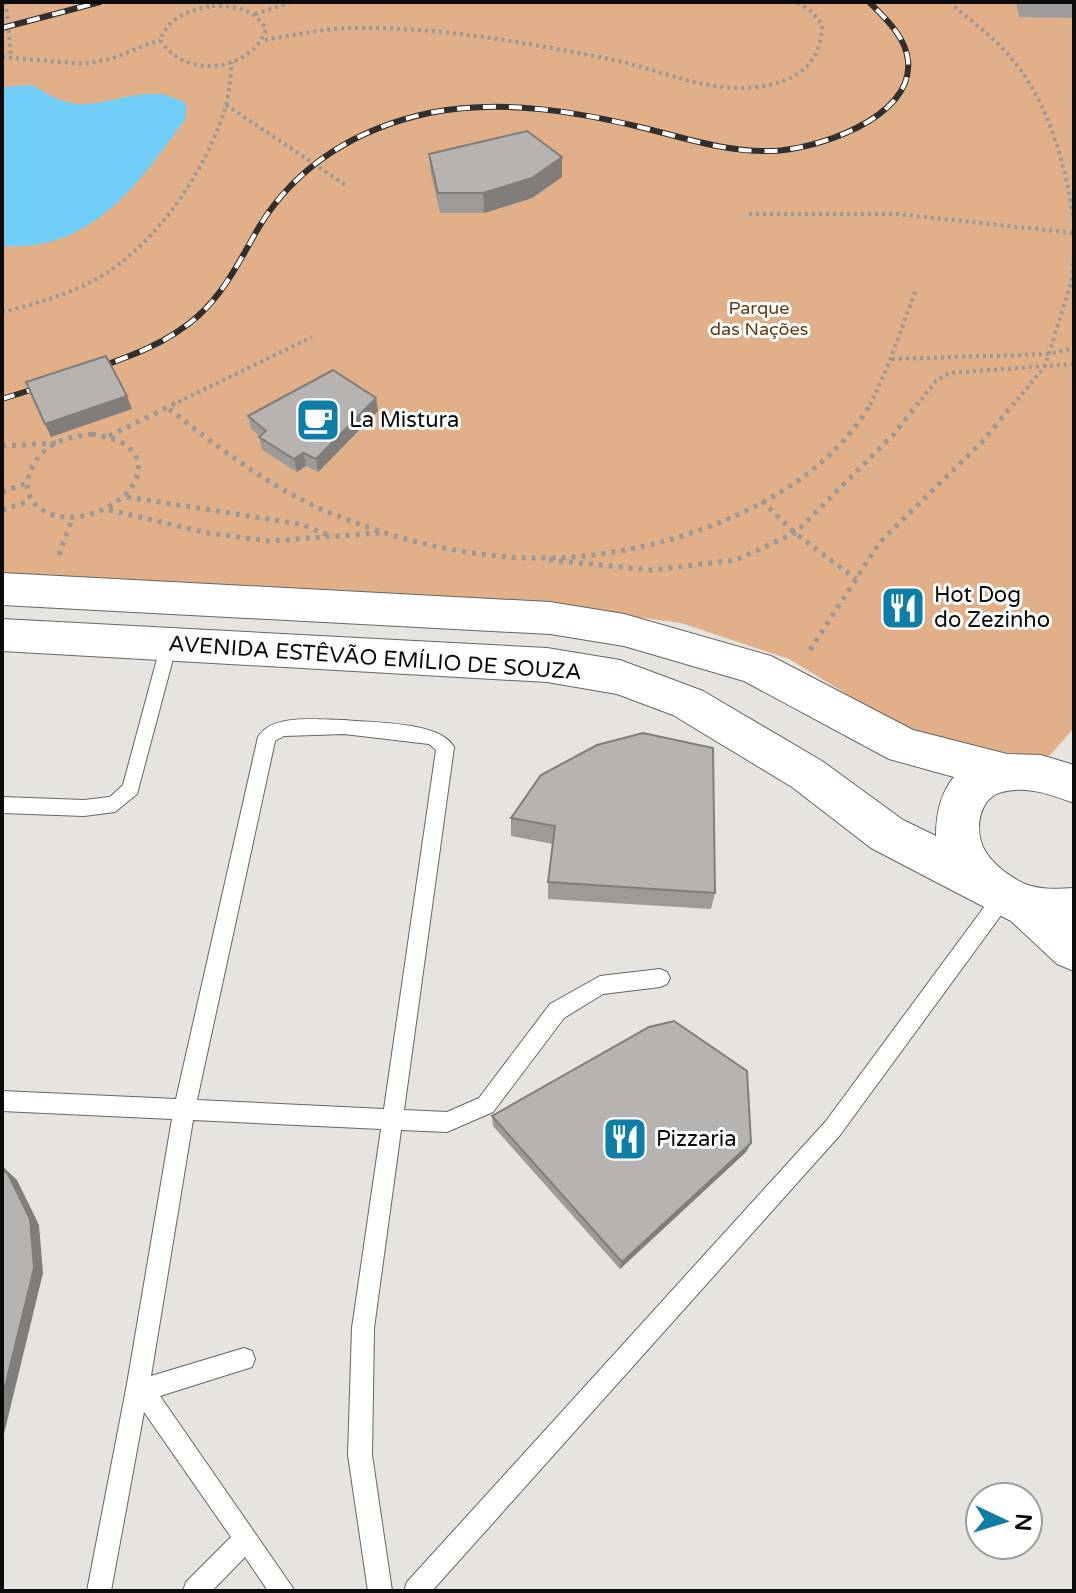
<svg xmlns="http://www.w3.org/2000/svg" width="1076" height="1593" viewBox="0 0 1076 1593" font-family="'Varela Round',sans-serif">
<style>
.green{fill:#e1b088}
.water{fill:#70cef9}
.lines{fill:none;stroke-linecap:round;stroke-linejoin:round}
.service-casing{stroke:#686562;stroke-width:2}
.trunk-casing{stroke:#686562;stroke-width:2}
.path-far1{stroke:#9c9896;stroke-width:4;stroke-dasharray:3 4;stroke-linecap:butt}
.path{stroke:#9c9896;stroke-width:5;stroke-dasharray:4 6;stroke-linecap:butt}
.service{fill:#fff;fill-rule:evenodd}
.trunk{fill:#fff;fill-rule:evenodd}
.rail-casing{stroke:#312f2d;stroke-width:6}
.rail{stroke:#fff;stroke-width:4;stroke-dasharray:13;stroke-linecap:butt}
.wall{fill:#9d9a97}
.shaded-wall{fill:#807d7b}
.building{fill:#b7b3b0;stroke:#807d7b;stroke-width:2}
.labels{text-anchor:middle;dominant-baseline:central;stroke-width:6;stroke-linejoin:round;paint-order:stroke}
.far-park-label{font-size:18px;fill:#673b0f;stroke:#fff}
.poi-label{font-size:22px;fill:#0d0b0a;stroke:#fff;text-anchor:start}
.street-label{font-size:22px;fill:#0d0b0a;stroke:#fff}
</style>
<rect width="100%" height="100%" fill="#e7e3df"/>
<!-- green -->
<path class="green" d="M2,2H1074V728L1050,755L1008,767L913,734L789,659L681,623L517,601L2,579Z"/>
<!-- water -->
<path class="water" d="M32,85C45,92 62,104 78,104C116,106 150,80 186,104V118C138,184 93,252 2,246V87Z"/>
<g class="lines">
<!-- service casing -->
<g class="service-casing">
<g id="service">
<path d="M169,637L177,644L137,794L115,812L84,816L2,813V797L84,800L110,797L123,785L161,644Z"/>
<path d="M344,720C372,723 440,721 454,747L404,1110L447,1112L479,1098L550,1004L600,976L660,969L667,972L670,978L667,984L660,987L603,994L564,1018L493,1112L447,1132L401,1130L374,1328L372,1455L392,1591H368L348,1455L352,1328L381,1129L193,1120L151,1376L244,1348L252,1351L255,1359L252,1367L160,1396L295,1591H268L245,1557L212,1591H183L186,1582L231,1537L144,1412L111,1591H87L127,1384L172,1119L2,1111V1091L176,1099L258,737C272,713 320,720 344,720ZM344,734L429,744L436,750L384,1109L197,1100L275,741L284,736Z"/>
<path d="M1003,888L1010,891L1012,897L1010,903L840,1135L432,1591H404L407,1582L826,1121L996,891Z"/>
</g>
</g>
<!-- trunk casing -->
<g class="trunk-casing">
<path id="trunk" d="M2,573L550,602L624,614L771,656L913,730L1007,754L1041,755L1074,765V803C1052,795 1026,785 1002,792C979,798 974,829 984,849C992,864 1010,877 1025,884C1040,890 1058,889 1074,888V971L1057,964L1011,921L871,848L792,787L673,715L617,694L547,682L2,651V619L547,648L620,660L703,691L822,761L903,820L936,836C936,814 940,794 954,777L889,759L744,681L624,646L550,634L2,605Z"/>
</g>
<!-- path-far1 -->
<g class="path-far1">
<path d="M6,2L11,56"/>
<path d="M949,2C971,21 995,38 1013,60C1050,106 1065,164 1074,221"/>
<path d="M212,6C235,6 255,8 266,30C249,73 185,79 160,40C169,17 189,10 212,6Z"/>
<path d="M255,14L292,2"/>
<path d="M265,40C295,35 325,28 355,28C442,27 529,43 614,60C661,70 708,93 756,87C795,83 822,65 822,24L809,9L795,2"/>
<path d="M2,57L84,64L110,59L160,40"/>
<path d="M226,105L347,186"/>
<path d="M749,214H897L1074,233"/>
<path d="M2,312C39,303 79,292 111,270C164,233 208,166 226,105C230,91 230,76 232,62"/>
<path d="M892,359L1049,354L1074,348"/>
<path d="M172,405L312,337"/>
<path d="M870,405L890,361L916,289"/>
<path d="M917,405L936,381L949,373L1074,364"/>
<path d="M1013,405L1045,366L1072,280L1074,253"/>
</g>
<!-- path -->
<g class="path">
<path d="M169,409C223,451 278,494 343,518C401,541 469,557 532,558C648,561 811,509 871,403"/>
<path d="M92,434C101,436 113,438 121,442C173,473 97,534 48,513C13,498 28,457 56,443C67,437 80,436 92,434Z"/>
<path d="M109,436L176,403"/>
<path d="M2,446L56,443"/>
<path d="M2,492L25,484"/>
<path d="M127,497L300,524L333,537"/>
<path d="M762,501L795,533L856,579"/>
<path d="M2,510L30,501"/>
<path d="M109,510L208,533L268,541L380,533"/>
<path d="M59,555L72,519"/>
<path d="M549,560L652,570L736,560L795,533L894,434L918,403"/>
<path d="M810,650L880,542L984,440L1014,403"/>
</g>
<!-- service -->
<use href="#service" class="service"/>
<!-- trunk -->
<use href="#trunk" class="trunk"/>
<!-- rail casing -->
<g class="rail-casing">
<g id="rail">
<path d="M2,28L100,2"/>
<path d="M91,370C129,357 168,343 198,316C225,292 241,258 259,227C297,164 359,128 429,113C501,99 574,111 644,128C685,138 726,152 769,151C812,151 914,119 908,61C906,37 885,18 869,2"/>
<path d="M2,399L50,384"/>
</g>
</g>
<!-- rail -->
<use href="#rail" class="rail"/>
</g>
<!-- wall -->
<g class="wall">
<path d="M1016,2H1074V18L1019,17Z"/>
<path d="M429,154L562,177L532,198L484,213H440L431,174Z"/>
<path d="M376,398L378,411L318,472L306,466L297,472L262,450L259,437L260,436L251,429L248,416Z"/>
<path d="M541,775L715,893L711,909L548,899V882L553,844L511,836V818Z"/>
<path d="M492,1116L751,1143L746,1152L620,1269L493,1126Z"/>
</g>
<!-- shaded-wall -->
<g class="shaded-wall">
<path d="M562,157V177L532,198L484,213L483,193Z"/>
<path d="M127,396L132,409L51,437L45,424Z"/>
<path d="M376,398L378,411L318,472L316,459Z"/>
<path d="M303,453L306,466L297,472L294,459Z"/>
<path d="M751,1143L746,1152L620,1269L622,1262Z"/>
<path d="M2,1166L17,1180L39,1225L43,1273L2,1442Z"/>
</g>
<!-- building -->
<g class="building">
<path d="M527,131L562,157L532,178L483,193H438L429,154Z"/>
<path d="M106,356L127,396L45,424L26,382Z"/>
<path d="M333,370L376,398L316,459L303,453L294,459L259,437L266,431L248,416Z"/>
<path d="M643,733L713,748L715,893L548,882L555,826L511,818L541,775L597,745Z"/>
<path d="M674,1021L747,1071L751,1143L622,1262L492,1116L649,1027Z"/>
<path d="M2,1168L8,1174L30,1219L34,1268L2,1399Z"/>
</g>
<!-- icons -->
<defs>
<g id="cafe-square" transform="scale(2.3)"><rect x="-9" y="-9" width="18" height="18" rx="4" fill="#0e7ea6" stroke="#fff"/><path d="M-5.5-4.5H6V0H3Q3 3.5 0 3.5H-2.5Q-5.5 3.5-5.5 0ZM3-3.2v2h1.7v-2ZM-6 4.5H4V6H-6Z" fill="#fff"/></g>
<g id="restaurant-square" transform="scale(2.3)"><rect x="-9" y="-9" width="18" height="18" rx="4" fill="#0e7ea6" stroke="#fff"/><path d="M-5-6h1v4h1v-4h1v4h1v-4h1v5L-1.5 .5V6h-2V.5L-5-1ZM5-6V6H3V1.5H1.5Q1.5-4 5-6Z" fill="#fff"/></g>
</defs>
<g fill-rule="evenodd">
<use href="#cafe-square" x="318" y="420"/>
<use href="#restaurant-square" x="903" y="608"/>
<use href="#restaurant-square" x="625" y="1139"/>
</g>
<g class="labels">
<!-- far-park labels -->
<g class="far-park-label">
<text x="759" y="308">Parque<tspan x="759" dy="21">das Nações</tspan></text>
</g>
<!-- poi labels -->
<g class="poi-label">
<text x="349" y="420">La Mistura</text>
<text x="934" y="595">Hot Dog<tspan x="934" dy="25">do Zezinho</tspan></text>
<text x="656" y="1139">Pizzaria</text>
</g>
<!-- street labels -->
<g class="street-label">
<text transform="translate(375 658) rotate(4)">AVENIDA ESTÊVÃO EMÍLIO DE SOUZA</text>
</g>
</g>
<!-- border -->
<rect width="1076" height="1593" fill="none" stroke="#0d0b0a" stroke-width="8"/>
<!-- north arrow -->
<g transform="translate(1004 1521) rotate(94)"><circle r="38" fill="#ffffff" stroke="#9e9d9d" stroke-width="2"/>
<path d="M0-6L14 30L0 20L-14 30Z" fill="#0e7ea6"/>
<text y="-12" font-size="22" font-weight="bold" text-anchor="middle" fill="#0d0b0a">N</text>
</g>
</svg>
